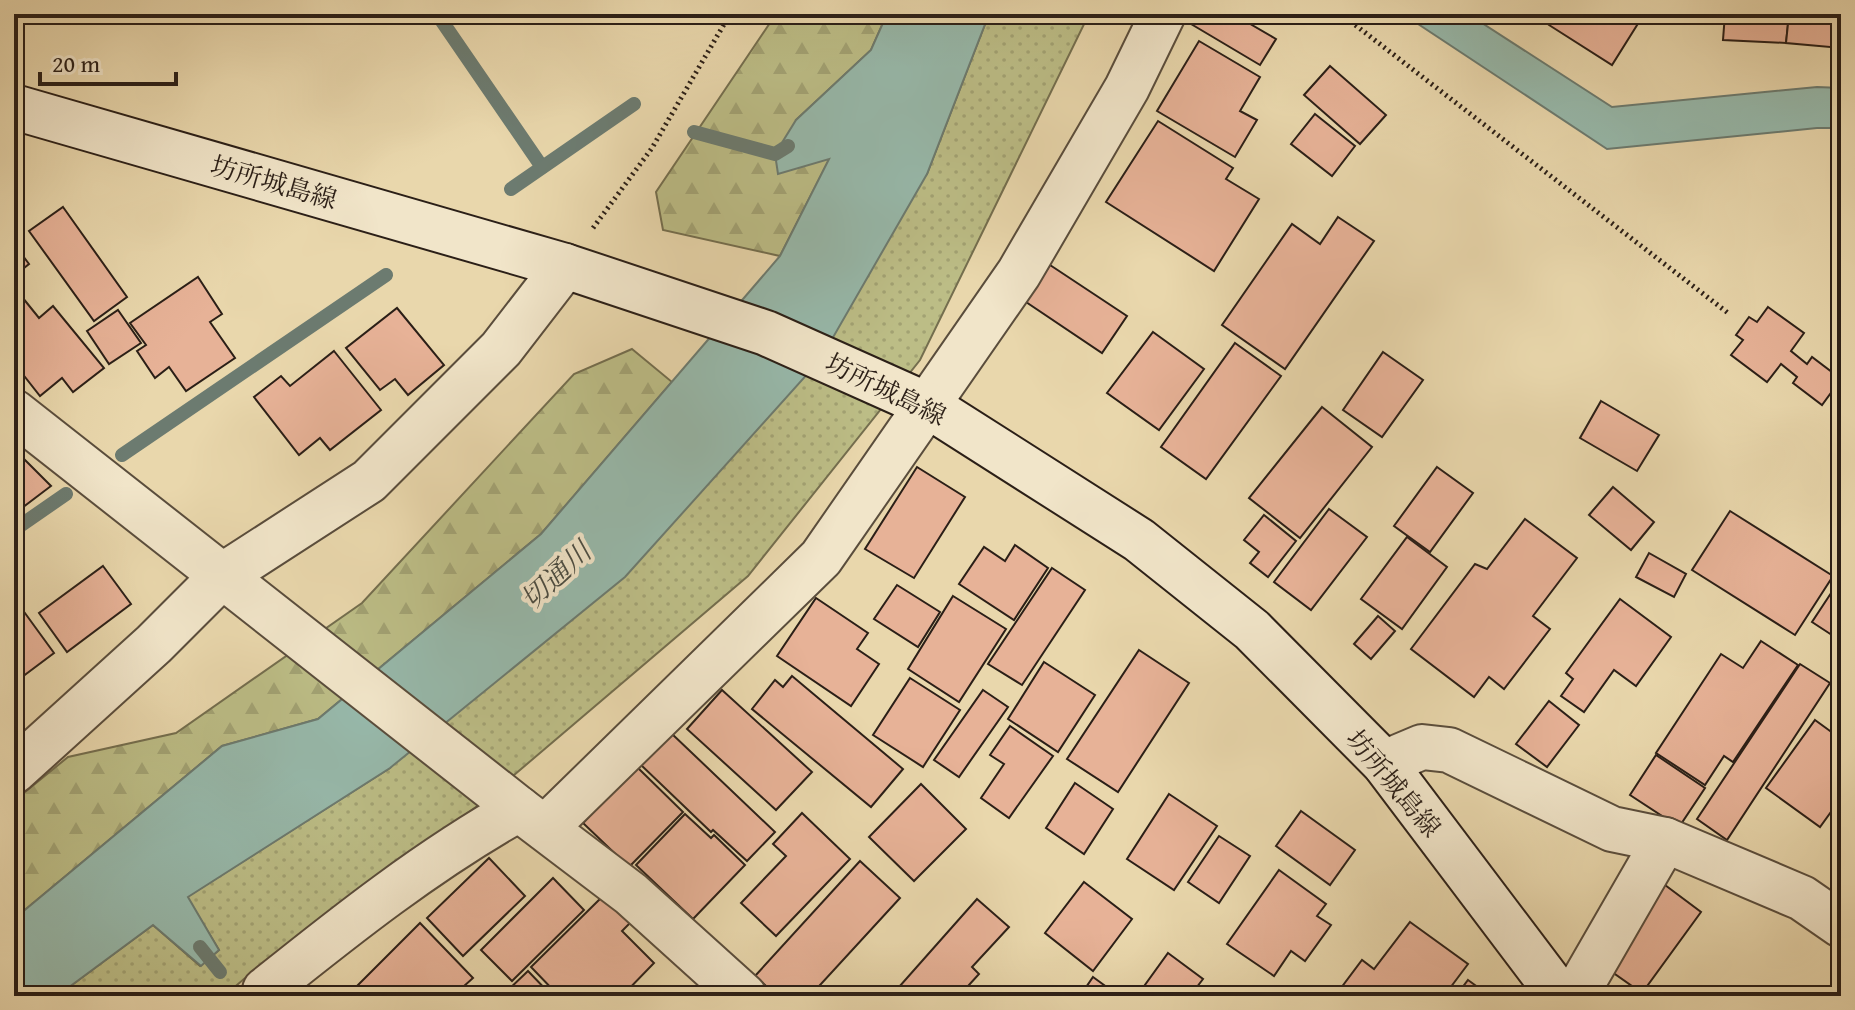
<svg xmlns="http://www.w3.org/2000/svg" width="1855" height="1010" viewBox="0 0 1855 1010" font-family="'Gentium Book Plus','Noto Serif JP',serif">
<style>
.grass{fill:url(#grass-dots);stroke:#746e4e;stroke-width:2}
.forest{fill:url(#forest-firs);stroke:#746e4e;stroke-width:2}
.water{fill:#97b9ab;stroke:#6c7b70;stroke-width:2}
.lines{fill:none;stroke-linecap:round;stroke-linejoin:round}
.stream{stroke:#6c7b70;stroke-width:14}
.building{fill:#e7b297;stroke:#2b1f17;stroke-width:2}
.street-casing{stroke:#5a4d3c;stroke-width:48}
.secondary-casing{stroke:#2b1f17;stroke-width:48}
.path{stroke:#2b1f17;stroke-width:5;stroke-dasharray:2 4;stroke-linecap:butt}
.street{stroke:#f1e5c9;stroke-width:44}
.secondary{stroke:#f1e5c9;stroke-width:44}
.labels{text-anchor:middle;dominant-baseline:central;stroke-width:8;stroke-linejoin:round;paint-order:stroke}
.street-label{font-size:26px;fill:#2b1f17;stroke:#f1e5c9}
.water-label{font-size:28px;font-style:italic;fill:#4b4d43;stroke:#f1e5c9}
</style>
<defs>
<pattern id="grass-dots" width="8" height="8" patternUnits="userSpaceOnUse" patternTransform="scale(2)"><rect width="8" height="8" fill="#bcbd86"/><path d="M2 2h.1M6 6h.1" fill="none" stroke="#a2a273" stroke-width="1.8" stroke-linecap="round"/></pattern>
<pattern id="forest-firs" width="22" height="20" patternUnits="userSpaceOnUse" patternTransform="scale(2)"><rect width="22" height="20" fill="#bcbd86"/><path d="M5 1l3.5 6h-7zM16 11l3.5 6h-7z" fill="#a2a273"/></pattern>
</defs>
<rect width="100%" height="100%" fill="#e9d7ac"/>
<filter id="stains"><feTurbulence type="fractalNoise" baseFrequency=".0025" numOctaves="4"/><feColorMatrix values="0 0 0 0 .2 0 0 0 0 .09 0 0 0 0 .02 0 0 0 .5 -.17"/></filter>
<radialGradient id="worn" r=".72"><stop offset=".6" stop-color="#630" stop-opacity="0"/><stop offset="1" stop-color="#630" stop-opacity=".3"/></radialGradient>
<!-- grass -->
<path class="grass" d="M989,14H1089L920,360L748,576L480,804L244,979L224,996H57L153,925L200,966L219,950L187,897L390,768L927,174Z"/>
<!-- forest -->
<g class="forest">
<path d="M776,14H887L871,50L796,120L830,158L780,256L663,230L656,192Z"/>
<path d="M632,349L672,382L541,534L318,719L222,746L14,919V801L68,757L176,733L362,603L574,374Z"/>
</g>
<!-- water -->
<g class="water">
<path d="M887,14H989L927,174L820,360L625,577L390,768L188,897L219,950L201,966L153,925L57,996H14V919L222,746L318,719L541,534L780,256L829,159L778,174L775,154L796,120L871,50Z"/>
<path d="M1403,14H1468L1612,107L1817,87L1841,88V128H1817L1607,149Z"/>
</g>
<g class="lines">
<!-- stream -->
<g class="stream">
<path d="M437,14L542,167"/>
<path d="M694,132L775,154L788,146"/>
<path d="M511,189L634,104"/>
<path d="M122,455L386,275"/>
<path d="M14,530L66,494"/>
<path d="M200,947L220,972"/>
</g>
</g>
<!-- building -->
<g class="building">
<path d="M1191,14H1233L1276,39L1260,65L1186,21Z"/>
<path d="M1555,14H1644L1612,65L1549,25Z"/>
<path d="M1725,14H1789L1786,43L1723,40Z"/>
<path d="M1789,14H1841V48L1786,43Z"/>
<path d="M1199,41L1260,77L1240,111L1257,120L1235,157L1157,111Z"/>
<path d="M1330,66L1386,115L1360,144L1304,95Z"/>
<path d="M1315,114L1355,146L1332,176L1291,144Z"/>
<path d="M1158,121L1233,168L1226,179L1259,199L1214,271L1106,202Z"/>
<path d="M63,207L127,297L94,321L29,231Z"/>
<path d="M1338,217L1374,241L1285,369L1222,325L1292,224L1320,244Z"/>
<path d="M14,244L29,264L14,276Z"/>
<path d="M1050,265L1127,316L1102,353L1026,302Z"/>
<path d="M198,277L222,314L210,322L235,358L186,391L169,367L155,378L137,351L146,345L130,323Z"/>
<path d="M14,287L39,318L53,306L104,368L73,392L62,378L40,396L14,363Z"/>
<path d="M1768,307L1804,333L1791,351L1807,364L1812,357L1841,379L1822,405L1793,383L1797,377L1781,364L1767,382L1731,355L1743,340L1736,335L1749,317L1757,322Z"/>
<path d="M397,308L444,365L408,395L395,379L380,390L346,348Z"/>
<path d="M118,310L141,343L109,364L87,331Z"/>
<path d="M1153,332L1204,369L1159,430L1107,393Z"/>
<path d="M1235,343L1281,376L1206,479L1161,447Z"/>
<path d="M334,351L381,410L330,450L320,438L299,455L254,397L281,376L290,386Z"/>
<path d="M1383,352L1423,380L1382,437L1343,410Z"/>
<path d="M1601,401L1659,435L1637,471L1580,438Z"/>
<path d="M1322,407L1372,447L1300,538L1249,498Z"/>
<path d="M19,454L51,486L14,514V458Z"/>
<path d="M917,467L965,497L914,578L865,549Z"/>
<path d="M1437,467L1473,493L1430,552L1394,526Z"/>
<path d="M1613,487L1654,522L1631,550L1589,515Z"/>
<path d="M1329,509L1367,537L1311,610L1274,582Z"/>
<path d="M1730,511L1833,576L1795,635L1692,570Z"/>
<path d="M1264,515L1296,541L1268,577L1250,563L1259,552L1244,540Z"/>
<path d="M1525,519L1577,558L1533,616L1550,629L1504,689L1489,677L1474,697L1411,649L1475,564L1487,569Z"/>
<path d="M1407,537L1447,567L1402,629L1361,599Z"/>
<path d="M1015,545L1048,568L1014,620L959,584L984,547L1005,561Z"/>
<path d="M1649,553L1686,574L1674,597L1636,577Z"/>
<path d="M103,566L131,604L67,652L39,613Z"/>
<path d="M1052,568L1085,590L1022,685L988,664Z"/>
<path d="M1841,578V641L1812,622Z"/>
<path d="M897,585L940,612L918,647L874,619Z"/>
<path d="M953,596L1006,629L959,702L908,669Z"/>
<path d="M14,598L54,653L14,683Z"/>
<path d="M816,598L868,633L857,649L879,664L851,706L777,656Z"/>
<path d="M1620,599L1671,637L1636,686L1614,670L1584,712L1561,696L1573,679L1566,673Z"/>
<path d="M1378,616L1395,631L1371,659L1354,644Z"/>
<path d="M1761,641L1798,665L1733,762L1724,756L1705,785L1656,753L1721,654L1743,668Z"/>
<path d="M1139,650L1189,683L1118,792L1067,759Z"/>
<path d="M1044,662L1095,695L1058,752L1008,719Z"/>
<path d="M1800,664L1830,683L1727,840L1697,819Z"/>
<path d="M792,676L903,769L871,807L752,709L775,680L783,687Z"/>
<path d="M910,678L960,710L923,767L873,735Z"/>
<path d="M722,690L812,772L776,810L687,729Z"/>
<path d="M983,690L1008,707L959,777L934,760Z"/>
<path d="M1549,701L1579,725L1547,767L1516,744Z"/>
<path d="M1815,720L1841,739V798L1820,827L1766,788Z"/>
<path d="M1010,726L1053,756L1009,818L981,798L1004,764L990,755Z"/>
<path d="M671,733L775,832L747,861L713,830L711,832L641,765Z"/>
<path d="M1656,755L1705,788L1679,827L1630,795Z"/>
<path d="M637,767L683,812L629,867L583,823Z"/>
<path d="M1075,783L1113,809L1084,854L1046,828Z"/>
<path d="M921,784L966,829L914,881L869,837Z"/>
<path d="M1169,794L1217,826L1174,890L1127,859Z"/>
<path d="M1301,811L1355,850L1330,885L1276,846Z"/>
<path d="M802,813L850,859L776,936L741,903L786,856L773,844Z"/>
<path d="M685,814L711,838L714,835L745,865L693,919L636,865Z"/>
<path d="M1219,836L1250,856L1219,903L1188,882Z"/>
<path d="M489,858L525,896L463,956L427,918Z"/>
<path d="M860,861L900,898L810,996H777L755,976Z"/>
<path d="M1279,870L1326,904L1317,916L1331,925L1305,961L1291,951L1274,976L1227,944Z"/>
<path d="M553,878L584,910L512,981L481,950Z"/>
<path d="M1084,882L1132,919L1093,971L1045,933Z"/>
<path d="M1665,885L1701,912L1642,993L1605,967Z"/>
<path d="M604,895L631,922L622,931L654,963L622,996H557L558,995L531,967Z"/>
<path d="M977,899L1009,927L972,967L979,974L959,996H891Z"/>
<path d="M1410,922L1468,964L1444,996H1335L1362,960L1374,969Z"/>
<path d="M420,923L473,978L453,996H347Z"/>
<path d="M1168,953L1203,979L1190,996H1137Z"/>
<path d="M528,971L552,996H502Z"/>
<path d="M1093,977L1119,996H1080Z"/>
<path d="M1468,980L1490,996H1456Z"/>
</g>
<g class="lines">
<!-- street casing -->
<g class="street-casing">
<g id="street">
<path d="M14,412L519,809L631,894L744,996"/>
<path d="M1384,763L1422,747L1449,750L1612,829L1665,840L1802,898L1841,925"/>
<path d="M14,771L154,644L222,576L369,481L501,349L565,266"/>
<path d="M545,828L821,558L1019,273L1127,88L1163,14"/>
<path d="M265,990C346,925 428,860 519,809"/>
<path d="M1575,996L1665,840"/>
</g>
</g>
<!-- secondary casing -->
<g class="secondary-casing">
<path id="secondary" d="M14,107L565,266L766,333L927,405L1139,540L1252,630L1384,763L1560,996"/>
</g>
<!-- path -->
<g class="path">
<path d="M1341,14L1728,313"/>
<path d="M593,228L652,148L730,14"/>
</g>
<!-- street -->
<use href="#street" class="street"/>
<!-- secondary -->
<use href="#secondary" class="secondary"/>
</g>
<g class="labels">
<!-- street labels -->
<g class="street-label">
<text transform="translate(274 182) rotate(16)">坊所城島線</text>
<text transform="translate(886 389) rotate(26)">坊所城島線</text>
<text transform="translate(1394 783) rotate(50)">坊所城島線</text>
</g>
<!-- water labels -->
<g class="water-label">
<text transform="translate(555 575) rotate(-43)">切通川</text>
</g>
</g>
<!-- margin -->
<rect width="1855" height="1010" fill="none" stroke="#e9d7ac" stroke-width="48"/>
<rect x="16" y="16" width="1823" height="978" fill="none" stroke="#2b1f17" stroke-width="4"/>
<rect x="24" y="24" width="1807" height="962" fill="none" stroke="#2b1f17" stroke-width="2"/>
<!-- scale -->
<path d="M40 72v12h136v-12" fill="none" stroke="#2b1f17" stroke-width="4"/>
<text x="52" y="72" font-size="24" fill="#2b1f17" stroke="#f1e5c9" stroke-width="6" paint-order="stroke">20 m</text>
<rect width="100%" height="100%" filter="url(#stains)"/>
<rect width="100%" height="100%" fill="url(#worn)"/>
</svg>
